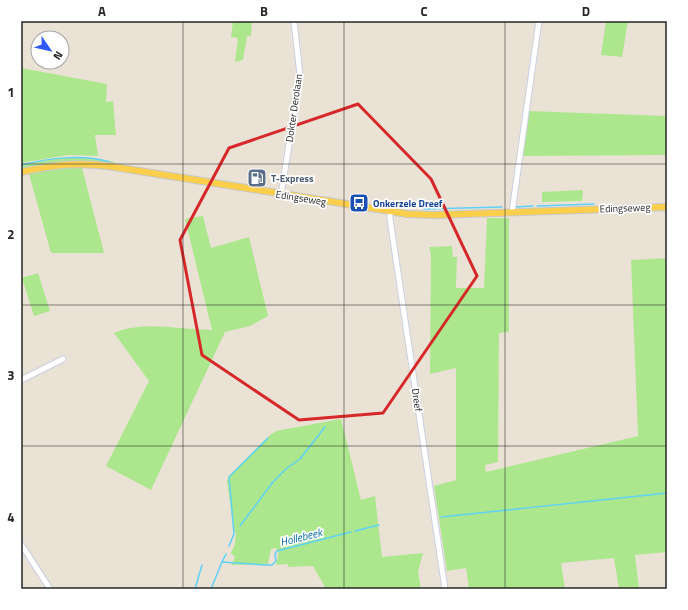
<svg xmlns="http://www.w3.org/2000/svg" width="688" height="610" viewBox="0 0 688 610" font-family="'Titillium Web',sans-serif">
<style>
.green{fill:#ade78d}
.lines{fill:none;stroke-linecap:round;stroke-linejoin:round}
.stream{stroke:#5fd1f7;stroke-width:1.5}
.minor-casing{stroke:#cbd0e2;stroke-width:7}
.major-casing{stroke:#c7c7c7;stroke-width:8}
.minor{stroke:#fff;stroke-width:5}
.major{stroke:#fbcf4b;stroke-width:6}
.marked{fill:none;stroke:#d62828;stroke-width:3;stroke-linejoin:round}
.grid{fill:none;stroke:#262626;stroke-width:1;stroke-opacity:0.55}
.labels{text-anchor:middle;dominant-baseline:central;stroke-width:3.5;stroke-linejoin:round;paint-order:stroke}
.street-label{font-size:10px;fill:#262626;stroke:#fff}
.service-label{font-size:10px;font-weight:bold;fill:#4e5e75;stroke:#fff;text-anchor:start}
.transit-label{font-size:10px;font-weight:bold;fill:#164399;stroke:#fff;text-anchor:start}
.water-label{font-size:11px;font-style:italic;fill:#036b9e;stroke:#fff}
.neatline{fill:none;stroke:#262626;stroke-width:1.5}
.grid-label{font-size:13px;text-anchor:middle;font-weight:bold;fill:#262626}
</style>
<rect width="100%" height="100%" fill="#ebe2d6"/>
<!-- green -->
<g class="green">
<path d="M233,21H252L251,36H247L243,60L235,62L238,38L231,37Z"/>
<path d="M606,21H628L622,57L601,55Z"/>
<path d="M21,68L107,84L106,102L113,101L116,135H95L98,156L68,155L21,163Z"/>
<path d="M528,111L667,116V155L522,156Z"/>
<path d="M68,157L93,158L115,162L113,164L86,161H66L21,169V165Z"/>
<path d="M62,168H82L104,253H51L29,174Z"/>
<path d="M583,190L582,201L542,202V192Z"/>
<path d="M203,216L211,248L249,237L268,316L250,326L225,332L151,490L106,466L149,381L114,333C145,320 179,330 212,330L185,219Z"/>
<path d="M487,218H509V332L499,333L498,462L485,465L486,472L638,436L631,260L667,258V552L635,555L639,589H619L614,558L561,563L565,589H469L466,568L447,571L434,486L456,480V368L430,374L431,255L429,247L452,246L453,257H457L456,288H484Z"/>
<path d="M38,273L50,311L34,316L22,278Z"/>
<path d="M341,419L361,500L375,496L382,557L423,553L418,572L421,589H326L313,566L288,567V564L276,565L279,551L275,548L271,549L268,564L231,565L235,557L231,553L235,544L236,532H234L227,481L229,476L270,435L276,431Z"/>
</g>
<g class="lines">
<!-- stream -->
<g class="stream">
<path d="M21,165C51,158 80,154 110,162"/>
<path d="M537,206L594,204"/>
<path d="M515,207L533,206"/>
<path d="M424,209L502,207"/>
<path d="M441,517L667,493"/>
<path d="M240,526L273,482L287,468L300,459L325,427"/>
<path d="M355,531L379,525"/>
<path d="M229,546L234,534L229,477L268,438"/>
<path d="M222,562L226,554"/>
<path d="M195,589L202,565"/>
<path d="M211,589L222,562L266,565H272L276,561L275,554L277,551L351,532"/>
</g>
<!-- minor casing -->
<g class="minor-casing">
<g id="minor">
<path d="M281,195L300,75L294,21"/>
<path d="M390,211V219L445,589"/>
<path d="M512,212L539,21"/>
<path d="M21,380L63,359"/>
<path d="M21,544L50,589"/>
</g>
</g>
<!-- major casing -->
<g class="major-casing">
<path id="major" d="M21,172C54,165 74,162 108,166L390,211L407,214L435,215L667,207"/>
</g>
<!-- minor -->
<use href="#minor" class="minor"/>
<!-- major -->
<use href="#major" class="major"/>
</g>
<!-- marked area -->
<path class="marked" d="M358,104L431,179L477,276L383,413L299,420L202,355L180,240L229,148Z"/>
<!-- grid -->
<path class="grid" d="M183,21V589M344,21V589M505,21V589M21,164H667M21,305H667M21,446H667"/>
<!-- icons -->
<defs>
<g id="fuel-square" transform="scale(1)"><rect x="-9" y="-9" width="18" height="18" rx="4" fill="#5c6f8a" stroke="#fff"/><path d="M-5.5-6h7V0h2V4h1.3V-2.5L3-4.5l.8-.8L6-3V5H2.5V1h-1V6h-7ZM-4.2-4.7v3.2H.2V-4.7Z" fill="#fff"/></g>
<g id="bus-square" transform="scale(1)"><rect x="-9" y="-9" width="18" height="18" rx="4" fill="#1a4fb4" stroke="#fff"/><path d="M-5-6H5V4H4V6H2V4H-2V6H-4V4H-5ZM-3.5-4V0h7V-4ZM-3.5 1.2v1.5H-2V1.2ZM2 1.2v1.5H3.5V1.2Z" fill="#fff"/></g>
</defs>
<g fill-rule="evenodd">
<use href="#fuel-square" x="257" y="178"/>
<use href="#bus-square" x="359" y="203"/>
</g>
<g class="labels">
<!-- street labels -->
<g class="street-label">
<text transform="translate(294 108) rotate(-82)">Dokter Derolaan</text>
<text transform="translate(301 198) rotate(9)">Edingseweg</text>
<text transform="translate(625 208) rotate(-2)">Edingseweg</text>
<text transform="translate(417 400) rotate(81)">Dreef</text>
</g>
<!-- service labels -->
<g class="service-label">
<text x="271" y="178">T-Express</text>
</g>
<!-- transit labels -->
<g class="transit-label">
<text x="373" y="203">Onkerzele Dreef</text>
</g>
<!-- water labels -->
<g class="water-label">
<text transform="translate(301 537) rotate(-14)">Hollebeek</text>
</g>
</g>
<!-- border -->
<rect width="688" height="610" fill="none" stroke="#ffffff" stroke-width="44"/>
<!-- north arrow -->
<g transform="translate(50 50) rotate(124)"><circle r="19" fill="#ffffff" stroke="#a8a8a8"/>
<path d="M0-3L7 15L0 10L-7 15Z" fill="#2f59ff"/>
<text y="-6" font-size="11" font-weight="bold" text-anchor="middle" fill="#262626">N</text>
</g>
<rect x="22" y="22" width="644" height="566" class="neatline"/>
<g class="grid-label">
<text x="102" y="16">A</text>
<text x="264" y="16">B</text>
<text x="424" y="16">C</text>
<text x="586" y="16">D</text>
<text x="11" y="97">1</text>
<text x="11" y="239">2</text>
<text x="11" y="380">3</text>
<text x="11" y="522">4</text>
</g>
</svg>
